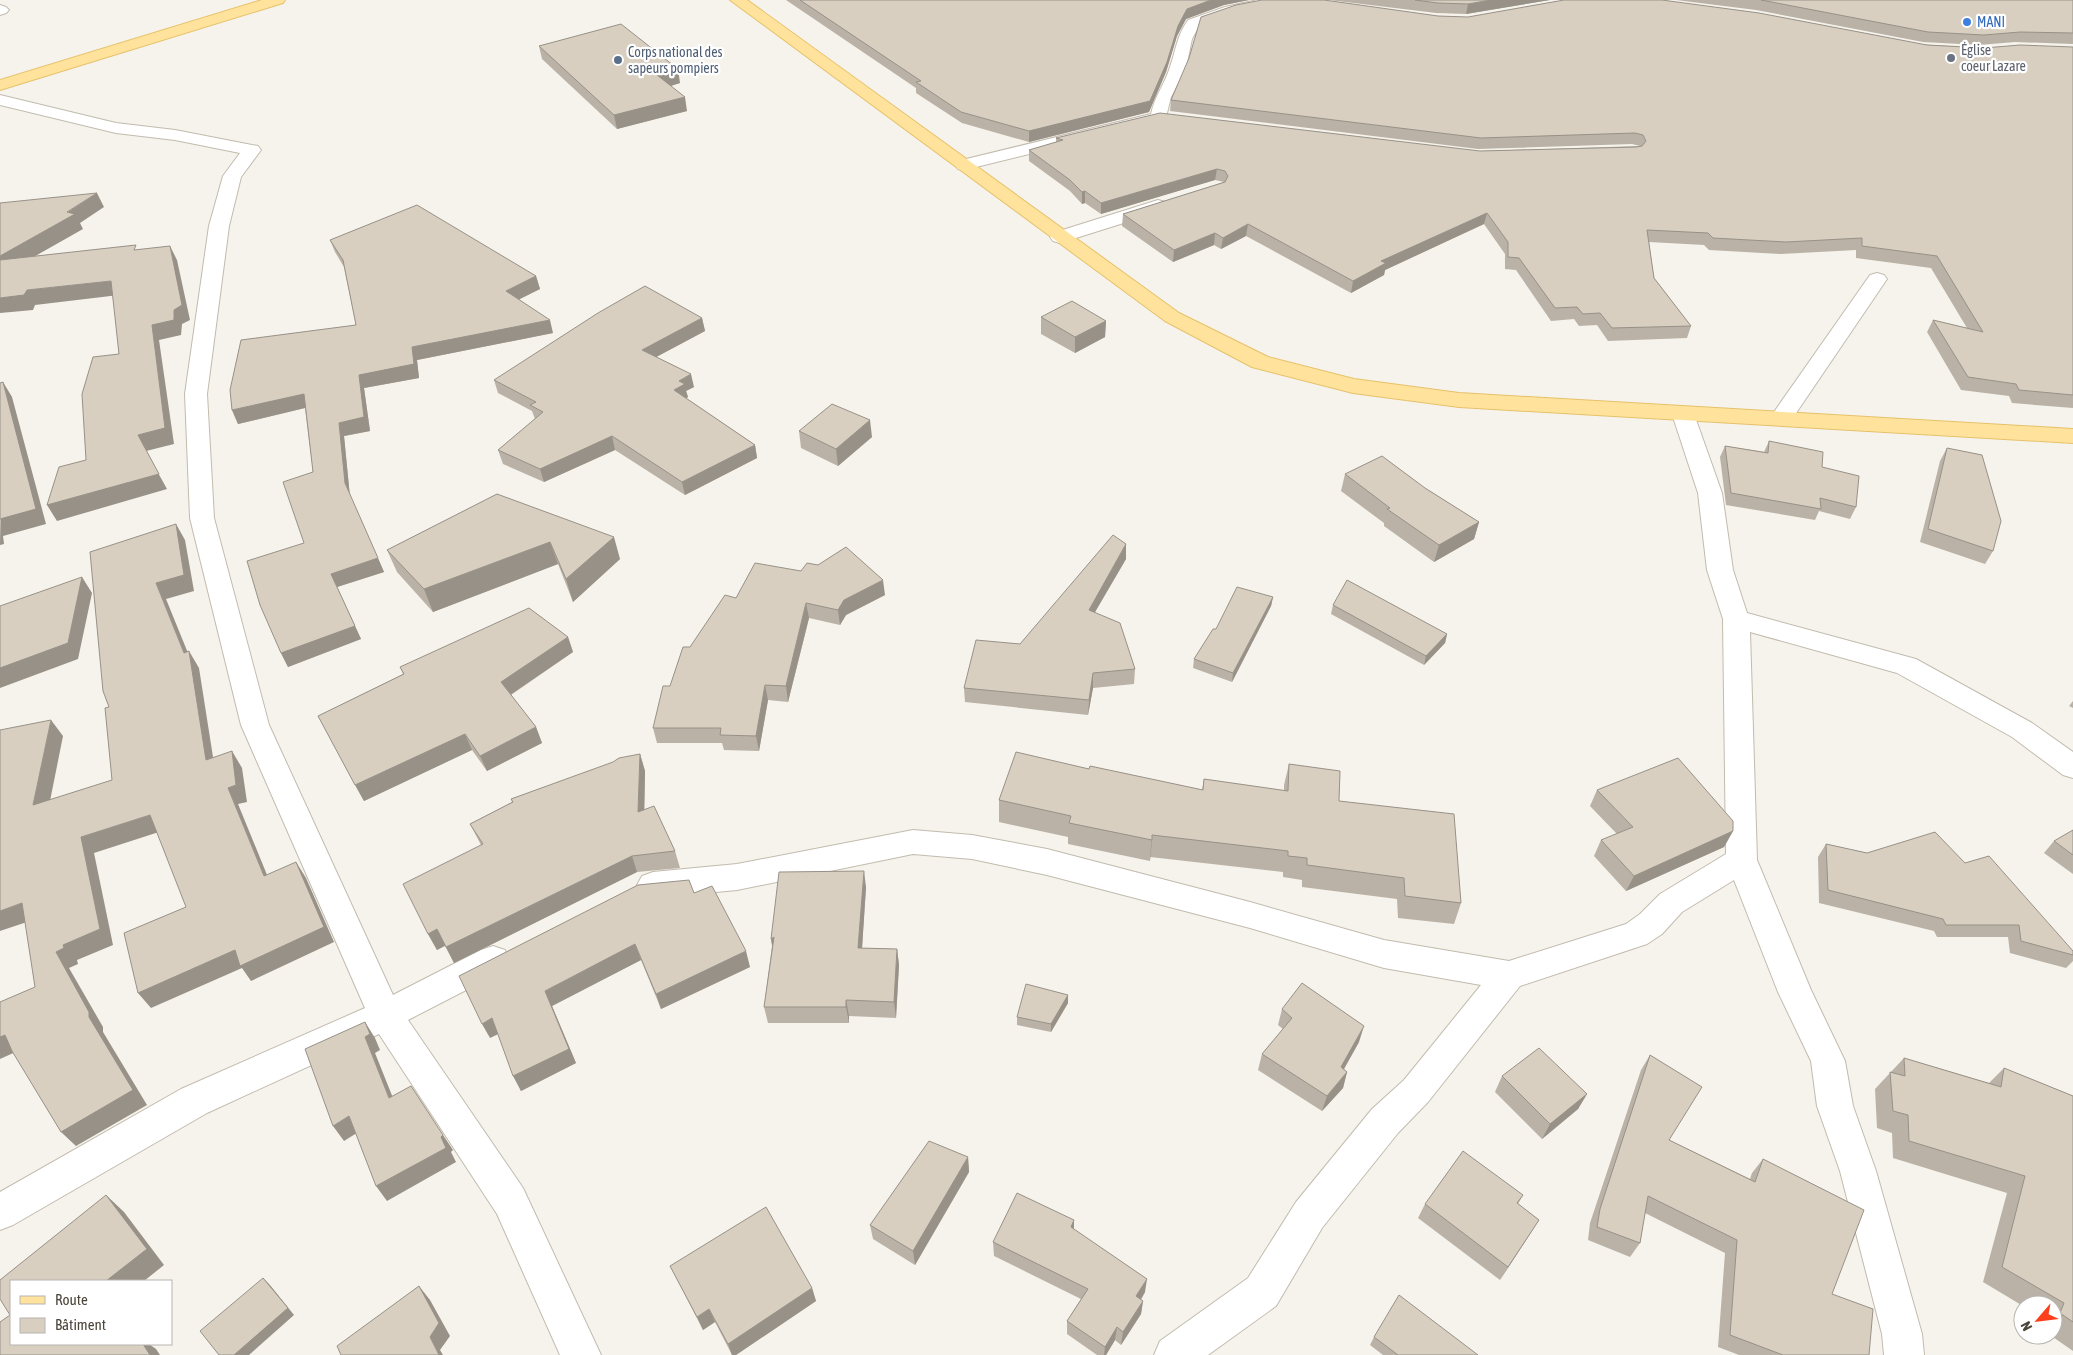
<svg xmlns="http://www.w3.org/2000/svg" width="2073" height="1355" viewBox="0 0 2073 1355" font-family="'Asap Condensed',sans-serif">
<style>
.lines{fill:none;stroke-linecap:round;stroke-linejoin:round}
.minor-casing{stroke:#c2bbae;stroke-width:2}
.major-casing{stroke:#e6c16a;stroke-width:2}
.minor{fill:#fff;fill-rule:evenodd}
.major{fill:#ffe39c;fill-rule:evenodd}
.wall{fill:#bab2a6}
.shaded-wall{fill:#979187}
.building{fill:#d8cfc1;stroke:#979187}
.shop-dot{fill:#3f7fe0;stroke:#fff;stroke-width:2}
.worship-dot{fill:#6b7280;stroke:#fff;stroke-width:2}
.service-dot{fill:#5c6f8a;stroke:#fff;stroke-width:2}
.labels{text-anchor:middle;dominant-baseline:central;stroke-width:4.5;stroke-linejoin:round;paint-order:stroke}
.far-shop-label{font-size:14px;fill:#366cbe;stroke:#fff;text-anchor:start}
.far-worship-label{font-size:14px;fill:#5b616d;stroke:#fff;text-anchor:start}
.far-service-label{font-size:14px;fill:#4e5e75;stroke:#fff;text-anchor:start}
</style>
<rect width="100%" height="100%" fill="#f6f3ec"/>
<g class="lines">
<!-- minor casing -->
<g class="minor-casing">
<g id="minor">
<path d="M1258,0H1288L1286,3L1234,14L1199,26L1192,39L1186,68L1171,97L1165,121L964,170L958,169L955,165L958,161L1151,114C1155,95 1165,84 1170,67C1176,50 1177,35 1188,20L1225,7Z"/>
<path d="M0,5L6,7L9,10L6,13L0,15Z"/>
<path d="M0,95L116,123L175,130L252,145L258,146L261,150L241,177L229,226L207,394L214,518L269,725L393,995L481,950L493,946L505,950L509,960L505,970L408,1020L523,1188L601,1355H560L497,1214L379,1034L207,1113L13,1225L0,1230V1192L181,1089L365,1008L241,725L190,518L185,394L209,226L223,176L240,153L175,140L116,133L0,105Z"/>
<path d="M1158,200L1165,202L1167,206L1165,210L1060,243L1053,241L1050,237L1053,233Z"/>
<path d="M1877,273L1884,275L1887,279L1790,422L1782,424L1774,422L1771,417L1774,412L1870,275Z"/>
<path d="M1683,407L1691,409L1694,414L1722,493L1733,570L1747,613L1916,659L2032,723L2073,752V778L2063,775L2012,737L1897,673L1750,632L1757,860L1811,990L1845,1061L1853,1106L1876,1171L1922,1334L1924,1355H1884L1882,1334L1840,1171L1817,1106L1811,1061L1778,992L1734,880L1682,912L1662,934L1647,944L1520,986L1428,1102L1398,1133L1322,1228L1276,1306L1208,1355H1154L1160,1341L1248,1278L1296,1202L1372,1109L1404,1080L1481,985L1384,968L1250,928L1047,875L972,859L913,854L737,890L653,898L642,894L637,885L642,876L653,872L737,864L913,830L972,835L1047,849L1250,902L1384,940L1509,961L1626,924L1640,914L1660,894L1726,854L1723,619L1707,570L1698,493L1672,414L1675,409Z"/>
</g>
</g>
<!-- major casing -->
<g class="major-casing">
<g id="major">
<path d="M262,0H285L283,3L0,90V80Z"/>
<path d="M730,0H747L1179,313L1268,357L1354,379L1459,393L2073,429V443L1459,407L1353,393L1252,367L1165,321Z"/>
</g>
</g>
<!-- minor -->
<use href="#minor" class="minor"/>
<!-- major -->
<use href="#major" class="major"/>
</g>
<!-- wall -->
<g class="wall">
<path d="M786,0H1249L1224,5L1186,19L1177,36L1166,72L1149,112L1029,142L962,123L916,93V88Z"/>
<path d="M1329,0H1550L1466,14L1436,13Z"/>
<path d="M1676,0H2073V44L2015,42L1979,45L1923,42L1756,10Z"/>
<path d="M1438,16L1984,48L2073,47V408L2012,403L2009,396L1961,390L1927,332L1933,320L1967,328L1931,268L1856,258V250L1781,254L1709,250L1704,245L1649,242L1654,278L1691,326L1687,338L1608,341L1597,325L1579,326L1574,319L1551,321L1516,270L1505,269V254L1484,224L1385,270L1384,275L1351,293L1246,236L1221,249L1214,245L1173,262L1122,226L1123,214L1224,182L1215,180L1101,214L1085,203L1082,204L1070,191L1029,161V150L1056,142V138L1480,151L1640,146L1632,144L1478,149L1170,111L1171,100Z"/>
<path d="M539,46L680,83L671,86L687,111L617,129L542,59Z"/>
<path d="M330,240L536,276L540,289L519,299L553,333L417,360L419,378L364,388L370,431L344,436L350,497L384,572L337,587L361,639L288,667L281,653L304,543L313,472L305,408L238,424L232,410L356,325L344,267L335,252Z"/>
<path d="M1041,317L1106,321L1105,337L1075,353L1041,334Z"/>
<path d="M702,318L705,331L656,357L694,387L686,391L688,397L686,398L755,445L757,458L685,495L615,450L544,482L503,464L498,450L535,419L532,411L498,393L494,380Z"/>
<path d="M799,431L872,437L838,466L801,448Z"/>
<path d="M1769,441L1822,467L1856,507L1850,519L1819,511L1815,520L1726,505L1720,457L1725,446L1764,452Z"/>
<path d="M1947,448L1993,551L1985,564L1920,542L1940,461Z"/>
<path d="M1345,474L1425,488L1479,522L1474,539L1434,562L1384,526V523L1341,491Z"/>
<path d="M497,494L620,559L573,602L558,564L433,612L397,572L387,550Z"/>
<path d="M1126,544V559L1095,612L1135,669L1134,684L1093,688L1088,715L965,702L964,688L1020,644Z"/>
<path d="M885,595L846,615L840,625L809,618L788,702L768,700L759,751L724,750L722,743H657L653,728L670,686L690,647L736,598Z"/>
<path d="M1273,597L1271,606L1232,682L1193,668L1194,659L1216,629Z"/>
<path d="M1333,605L1447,634L1445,643L1424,665L1331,614Z"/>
<path d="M568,637L573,652L511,695L536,727L542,743L487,771L472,750L364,801L318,716L403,674L400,667Z"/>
<path d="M2073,701V708L2069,706Z"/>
<path d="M640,754L645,771L644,810L675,851L680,868L637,872L454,963L445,946L437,950L428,934L481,845L470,824L512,802L511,799Z"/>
<path d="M1289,764L1339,801L1461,903L1454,924L1398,918L1397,899L1302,887V880L1283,877V872L1150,857V861L1068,844V837L999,822V800L1089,769L1202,790L1204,779L1284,791V785Z"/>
<path d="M1597,790L1733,831L1724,847L1626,891L1594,856L1601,840L1617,834L1590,806Z"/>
<path d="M2073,830V874L2044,853L2054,841Z"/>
<path d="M1826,844L1867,853L1965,863L2073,951V961L2066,968L2010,953L2008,937H1937L1934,931L1819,903L1818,857Z"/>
<path d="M866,887L862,948L897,949L899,965L896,1018L849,1016V1023H768L764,1007L772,946L771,939Z"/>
<path d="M694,893L750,967L661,1009L641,960L552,1006L576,1063L521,1091L498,1034L490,1038Z"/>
<path d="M1068,995V1003L1051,1032L1017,1025V1017Z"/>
<path d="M1282,1009L1359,1042L1344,1069L1347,1072L1343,1088L1322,1111L1258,1070L1262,1054L1283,1029L1278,1025Z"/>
<path d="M1650,1055L1669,1140L1750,1179L1752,1173L1763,1159L1832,1294L1869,1355H1739L1718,1347L1725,1253L1645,1213L1640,1243L1630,1257L1588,1240L1590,1223L1641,1070Z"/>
<path d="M1904,1058L1989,1083L2004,1068L2073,1096V1351L2050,1335H2053V1305H2023V1306L1983,1282L2007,1193L1893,1158L1892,1133L1877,1128L1875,1089Z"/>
<path d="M1502,1076L1587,1094L1578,1109L1542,1139L1495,1092Z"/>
<path d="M968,1157L969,1172L915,1265L873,1239L870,1225Z"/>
<path d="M1523,1195L1518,1204L1539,1220L1500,1280L1418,1218L1425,1204Z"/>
<path d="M1074,1220V1229L1145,1292L1141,1300L1143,1301L1141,1314L1121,1345L1115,1340L1106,1355H1097L1067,1334V1321L1081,1299L994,1256L993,1242Z"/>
<path d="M670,1266L812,1288L816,1301L736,1355H732L715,1322L703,1330Z"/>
<path d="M1374,1337L1478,1355H1383L1370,1345Z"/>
</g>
<!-- shaded-wall -->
<g class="shaded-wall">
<path d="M1211,0H1249L1224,5L1186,19L1177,36L1166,72L1149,112L1029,142V131L1178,26L1187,9Z"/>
<path d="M1491,0H1550L1466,14L1468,4Z"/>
<path d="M678,69L680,83L660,89L657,75Z"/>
<path d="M685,97L687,111L617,129L614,115Z"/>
<path d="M1217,169L1215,180L1101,214V203Z"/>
<path d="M1085,191V203L1082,204V192Z"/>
<path d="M97,193L104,207L80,223L83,229L0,276V256Z"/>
<path d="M1487,213L1484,224L1385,270L1384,275L1351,293L1353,281L1381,261Z"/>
<path d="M1248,224L1246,236L1221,249L1223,238Z"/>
<path d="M1215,233L1214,245L1173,262L1174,250Z"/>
<path d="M170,246L177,260L190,320L182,324L181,335L159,340L174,444L146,451L167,489L57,521L47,505L138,435L152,325Z"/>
<path d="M536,276L540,289L510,304L506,291Z"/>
<path d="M111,281L119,295L35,305L33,310L0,313V298L27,290Z"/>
<path d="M702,318L705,331L645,363L642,350Z"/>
<path d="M550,320L553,333L417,360L419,378L364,388L370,431L344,436L350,497L345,483L339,423L359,375L412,347Z"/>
<path d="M1106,321L1105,337L1075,353V337Z"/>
<path d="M691,374L694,387L686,391L688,397L677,404L674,390L679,381Z"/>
<path d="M3,382L12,397L46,524L3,536L4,544L0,545Z"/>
<path d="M304,394L309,407L238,424L232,410Z"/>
<path d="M870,420L872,437L838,466L836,449Z"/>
<path d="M612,436L615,450L544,482L540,469Z"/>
<path d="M755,445L757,458L685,495L682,482Z"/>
<path d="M1479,522L1474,539L1434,562L1439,545Z"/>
<path d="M176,524L185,540L194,591L166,599L190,658L189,651L199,668L216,776L206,760L184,653L156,583Z"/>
<path d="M614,537L620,559L573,602L566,579Z"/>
<path d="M550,542L558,564L433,612L424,589Z"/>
<path d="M1126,544V559L1088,624L1089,610Z"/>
<path d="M378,558L384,572L337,587L361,639L288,667L281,653L331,574Z"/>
<path d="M82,577L92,593L78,659L0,688V668Z"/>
<path d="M883,580L885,595L846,615L840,625L838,610L844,600Z"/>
<path d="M1273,597L1271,606L1232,682L1233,673Z"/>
<path d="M806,603L809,618L788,702L786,686Z"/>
<path d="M1447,634L1445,643L1424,665L1426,656Z"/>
<path d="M568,637L573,652L507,697L501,682Z"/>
<path d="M1093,673V688L1088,715L1089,700Z"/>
<path d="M765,685L768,700L759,751L756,736Z"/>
<path d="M51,720L63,736L46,821L33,805Z"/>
<path d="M536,727L542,743L487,771L480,756Z"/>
<path d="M465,734L472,750L364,801L355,785Z"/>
<path d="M232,751L242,768L247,802L238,804L274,892L264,876L228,788Z"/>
<path d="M640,754L645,771L644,829L638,812Z"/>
<path d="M150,815L162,831L94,853L113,945L77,960L78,964L69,968L103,1027V1032L147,1105L76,1146L61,1132L56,952L63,945L81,837Z"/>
<path d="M1733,831L1724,847L1626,891L1634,876Z"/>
<path d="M1152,835L1150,857V861L1152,840Z"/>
<path d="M632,856L637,872L454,963L446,947Z"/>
<path d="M296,862L306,878L334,942L251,981L242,968L151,1008L138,993Z"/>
<path d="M864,871L866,887L861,964L858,948Z"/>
<path d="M22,903L36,919L0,931V911Z"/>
<path d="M437,929L446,945L437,950L428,934Z"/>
<path d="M774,937V955L771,939Z"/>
<path d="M635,944L641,960L552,1006L576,1063L521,1091L513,1076L545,991Z"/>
<path d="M897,949L899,965L896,1018L894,1002Z"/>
<path d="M746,951L750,967L661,1009L656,994Z"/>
<path d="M1068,995V1003L1051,1032V1024Z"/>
<path d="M846,1000L849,1016V1023L846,1007Z"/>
<path d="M492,1018L500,1033L490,1038L482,1024Z"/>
<path d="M365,1022L375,1038L380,1050L375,1053L399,1113L389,1098L365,1037Z"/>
<path d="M1364,1026L1359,1042L1336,1083L1341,1067Z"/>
<path d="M5,1035L20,1050L0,1059V1037Z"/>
<path d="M1347,1072L1343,1088L1322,1111L1327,1096Z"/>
<path d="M1587,1094L1578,1109L1542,1139L1550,1124Z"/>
<path d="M349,1116L360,1131L344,1141L333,1126Z"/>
<path d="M443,1135L453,1150L451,1152L456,1162L387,1201L376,1186Z"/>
<path d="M968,1157L969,1172L915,1265L913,1251Z"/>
<path d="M106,1195L124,1212L164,1265L144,1281H106Z"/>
<path d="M1074,1220V1234L1071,1227Z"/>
<path d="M1539,1220L1530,1234L1500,1280L1508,1267Z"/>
<path d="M263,1278L270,1285L294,1315L249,1355H234Z"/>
<path d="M1147,1279L1145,1292L1134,1310L1136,1296Z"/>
<path d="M419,1286L430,1300L450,1336L440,1350L443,1355H439L430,1337Z"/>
<path d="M812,1288L816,1301L736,1355H732L728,1344Z"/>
<path d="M1143,1301L1141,1314L1121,1345L1123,1332Z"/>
<path d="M709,1309L715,1322L703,1330L697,1317Z"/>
<path d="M1117,1327L1115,1340L1106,1355H1104L1105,1347Z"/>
<path d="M139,1344H149L156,1349L160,1355H150Z"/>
</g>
<!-- building -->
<g class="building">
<path d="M800,0H1211L1187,9L1178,26L1167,62L1150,101L1029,131L961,112L916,82L921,81Z"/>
<path d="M1262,0H1324L1438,16L1468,17L1564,0H1662L1759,13L1927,45L1984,48L2020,45L2073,47V395L2019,390L2016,384L1968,377L1933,320L1983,332L1937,256L1862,246V238L1786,242L1713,238L1708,233L1647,230L1654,278L1691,326L1612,328L1600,313L1583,314L1577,307L1555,308L1519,258L1508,257V242L1487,213L1381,261L1386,263L1353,281L1248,224L1223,238L1215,233L1174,250L1123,214L1225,182L1228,176L1225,171L1217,169L1101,203L1085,191L1082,192L1070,180L1029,150L1063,140L1056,138L1160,113L1480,151L1636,147L1642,146L1646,141L1643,135L1635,133L1481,138L1171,100L1189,58L1201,17L1236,5Z"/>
<path d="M1415,0H1491L1468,4L1438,3Z"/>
<path d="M1761,0H2073V33L2020,32L1984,35L1928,32Z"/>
<path d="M621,24L678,69L657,75L685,97L614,115L539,46Z"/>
<path d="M97,193L67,212L75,214L0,256V203Z"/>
<path d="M417,205L536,276L506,291L550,320L412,347L414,364L359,375L364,417L339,423L345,483L378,558L331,574L355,626L281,653L260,605L247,561L304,543L283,482L313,472L304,394L232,410L230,390L241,340L356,325L343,260L330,240Z"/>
<path d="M136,245L134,250L170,246L182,305L174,310V320L152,325L165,428L138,435L159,474L47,505L59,467L86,460L82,394L93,357L119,354L111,281L27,290L24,295L0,298V260Z"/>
<path d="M645,286L702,318L642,350L691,374L679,381L685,384L674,390L755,445L682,482L612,436L540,469L498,450L543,412L530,405L536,402L494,380L598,313Z"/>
<path d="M1072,301L1106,321L1075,337L1041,317Z"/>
<path d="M3,382L36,509L0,519V383Z"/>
<path d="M832,404L870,420L836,449L799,431Z"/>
<path d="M1769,441L1823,452L1822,467L1859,476L1856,507L1820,498L1821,509L1731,493L1725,446L1768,453Z"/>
<path d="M1947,448L1982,455L2001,521L1993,551L1928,529Z"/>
<path d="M1382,456L1425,488L1479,522L1439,545L1387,509L1390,508L1345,474Z"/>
<path d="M497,494L614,537L566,579L550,542L424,589L387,550Z"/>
<path d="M176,524L184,575L156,583L184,653L189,651L206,760L232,751L236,785L228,788L264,876L296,862L324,927L240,966L235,950L138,993L124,933L186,907L150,815L81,837L100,929L63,945L64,948L56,952L89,1012V1017L133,1090L61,1132L12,1051L5,1035L0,1037V1002L35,987L22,903L0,911V730L51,720L33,805L112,780L105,708L109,707L103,691L90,552Z"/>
<path d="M1113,535L1126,544L1089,610L1120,623L1135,669L1093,673L1089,700L964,688L976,640L1020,644Z"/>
<path d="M846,547L883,580L844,600L838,610L806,603L786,686L765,685L756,736L720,735L721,728H653L663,686H670L683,647H690L725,595L736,598L755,563L801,571L807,563L818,565Z"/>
<path d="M82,577L68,643L0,668V606Z"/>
<path d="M1347,580L1447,634L1426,656L1333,605Z"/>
<path d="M1237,587L1273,597L1233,673L1194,659L1213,629H1216Z"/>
<path d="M529,608L568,637L501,682L536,727L480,756L465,734L355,785L318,716L404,674L400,667Z"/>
<path d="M1016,752L1089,769L1090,766L1203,790L1204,779L1288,791L1289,764L1340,771L1339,801L1454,814L1461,903L1405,896L1404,878L1307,865V858L1288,856V851L1152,835V840L1069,823L1071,816L999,800Z"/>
<path d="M640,754L638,812L654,806L675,851L632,856L446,947L437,929L428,934L403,884L483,844L470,824L513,802L511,799L613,762L619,758Z"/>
<path d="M1678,758L1733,821V831L1634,876L1601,840L1633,827L1597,790Z"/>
<path d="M2073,830V855L2054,841Z"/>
<path d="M1935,832L1965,863L1989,856L2073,951V955L2021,941L2019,925H1946L1943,919L1828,890L1826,844L1867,853Z"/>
<path d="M864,871L858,948L897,949L894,1002L846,1000V1007H764L774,937L771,939L779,872Z"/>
<path d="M689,880L694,893L712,886L746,951L656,994L635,944L545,991L569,1049L513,1076L492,1018L482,1024L459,976L638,885Z"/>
<path d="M1302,983L1364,1026L1341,1067L1347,1072L1327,1096L1262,1054L1292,1018L1282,1009Z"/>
<path d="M1026,984L1068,995L1051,1024L1017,1017Z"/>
<path d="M365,1022L370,1034L365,1037L389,1098L411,1086L443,1135L441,1137L446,1148L376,1186L349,1116L333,1126L305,1049Z"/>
<path d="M1539,1048L1587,1094L1550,1124L1502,1076Z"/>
<path d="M1650,1055L1702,1087L1669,1140L1755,1182L1763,1159L1864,1210L1832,1294L1873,1309L1869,1355H1783L1730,1335L1737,1240L1648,1196L1640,1243L1597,1227L1600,1209Z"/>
<path d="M1904,1058L2001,1087L2004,1068L2073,1096V1322L2060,1313L2064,1303L2002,1267L2025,1176L1909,1141L1908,1115L1893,1111L1890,1072L1905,1076Z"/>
<path d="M929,1141L968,1157L913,1251L870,1225Z"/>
<path d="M1463,1151L1523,1195L1517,1203L1539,1220L1508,1267L1425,1204Z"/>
<path d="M1017,1193L1074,1220L1071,1227L1147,1279L1136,1296L1143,1301L1123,1332L1117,1327L1105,1347L1067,1321L1088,1289L993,1242Z"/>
<path d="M106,1195L147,1249L106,1281H11V1344H143L150,1355H0V1322L10,1315L0,1299V1280Z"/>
<path d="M766,1207L812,1288L728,1344L709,1309L697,1317L670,1266Z"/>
<path d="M263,1278L288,1308L234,1355H219L200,1331Z"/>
<path d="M419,1286L439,1323L430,1337L439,1355H341L337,1346Z"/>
<path d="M1399,1295L1478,1355H1398L1374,1337Z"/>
</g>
<!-- markers -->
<circle class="shop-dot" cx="1967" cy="22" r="5"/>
<circle class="worship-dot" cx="1951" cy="58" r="5"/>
<circle class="service-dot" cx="618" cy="60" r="5"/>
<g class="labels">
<!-- far-shop labels -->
<g class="far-shop-label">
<text x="1977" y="22">MANI</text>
</g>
<!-- far-worship labels -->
<g class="far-worship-label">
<text x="1961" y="50">Église<tspan x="1961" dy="16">coeur Lazare</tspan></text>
</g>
<!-- far-service labels -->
<g class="far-service-label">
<text x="628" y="52">Corps national des<tspan x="628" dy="16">sapeurs pompiers</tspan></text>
</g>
</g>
<!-- legend -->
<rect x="10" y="1280" width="162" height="65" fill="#ffffff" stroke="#b7b4b0"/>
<rect x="20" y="1296" width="25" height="8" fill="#ffe39c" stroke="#b7b4b0"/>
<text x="55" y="1305" font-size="15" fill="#4b4439">Route</text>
<rect x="20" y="1318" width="25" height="15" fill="#d8cfc1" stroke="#b7b4b0"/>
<text x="55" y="1330" font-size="15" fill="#4b4439">Bâtiment</text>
<!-- north arrow -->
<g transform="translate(2038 1320) rotate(242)"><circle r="24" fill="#ffffff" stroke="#b7b4b0"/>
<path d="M0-4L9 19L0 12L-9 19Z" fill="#fc3f1d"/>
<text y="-8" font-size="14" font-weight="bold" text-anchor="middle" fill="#4b4439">N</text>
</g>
</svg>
